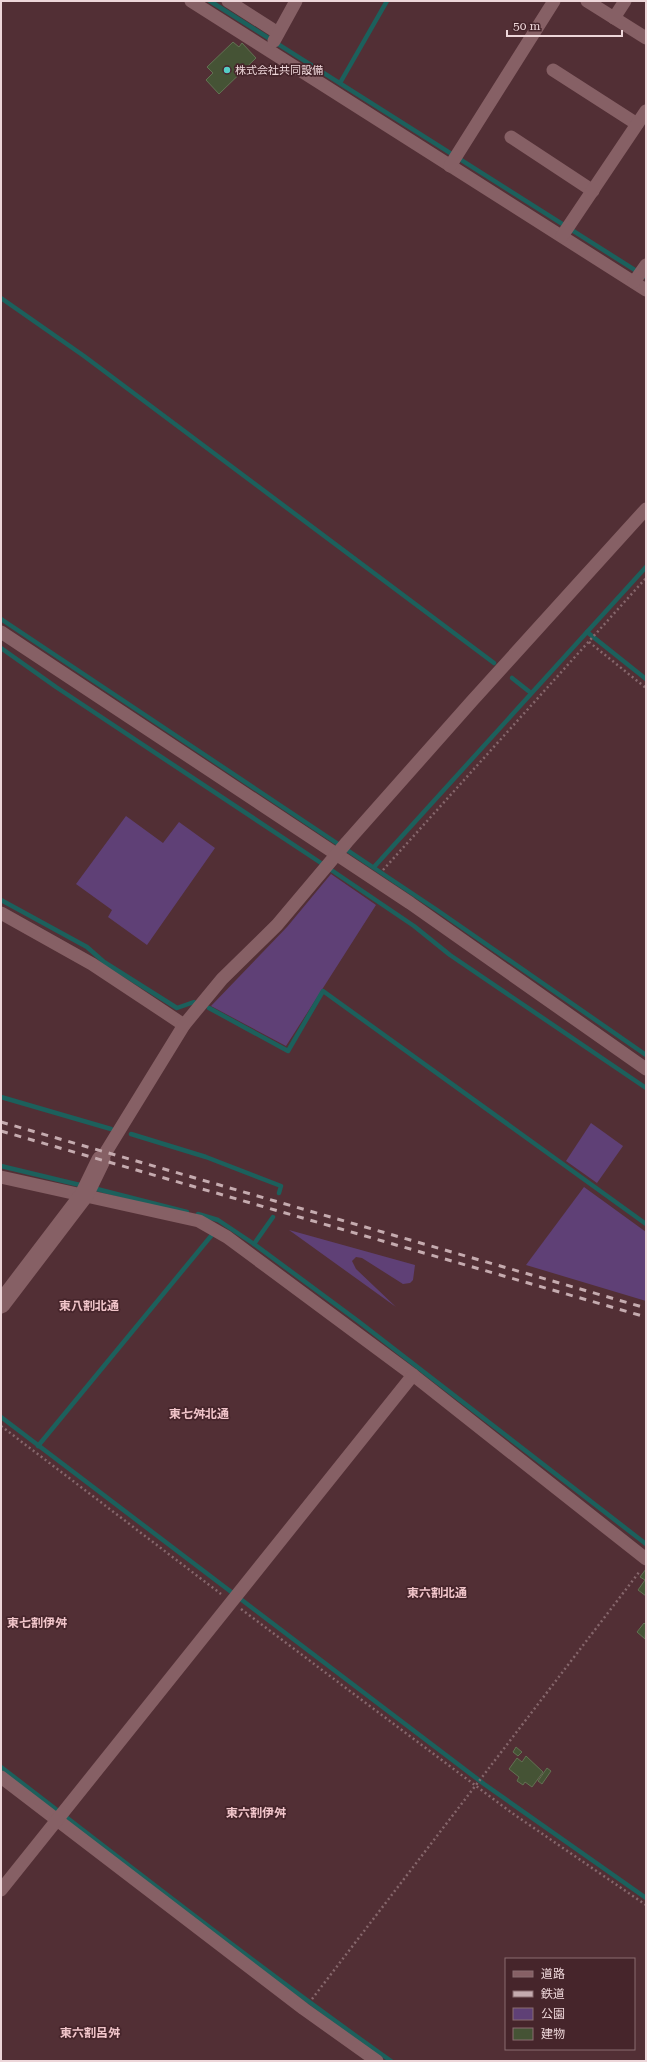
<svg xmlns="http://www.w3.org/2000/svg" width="647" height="2062" viewBox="0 0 647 2062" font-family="'Roboto Serif','Noto Sans JP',serif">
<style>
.green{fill:#5f4076}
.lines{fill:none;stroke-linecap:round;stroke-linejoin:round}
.stream{stroke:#1c605c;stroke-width:4.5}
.building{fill:#455335;stroke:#627152}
.path{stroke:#86676c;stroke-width:2.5;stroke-dasharray:2 3;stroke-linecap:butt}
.street{stroke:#866065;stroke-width:13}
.secondary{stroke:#866065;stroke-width:19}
.rail{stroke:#c5abaf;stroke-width:3;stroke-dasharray:7 7;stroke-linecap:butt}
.poi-dot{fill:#55cec6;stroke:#46252b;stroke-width:1.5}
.labels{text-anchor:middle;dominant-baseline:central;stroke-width:3.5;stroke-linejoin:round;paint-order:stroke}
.poi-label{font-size:11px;fill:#edd6d9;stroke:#46252b;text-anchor:start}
.neighbourhood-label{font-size:12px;font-weight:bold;fill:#f1c5ca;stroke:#46252b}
</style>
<rect width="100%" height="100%" fill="#522f35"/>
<!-- green -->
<g class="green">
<path d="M126,816L163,843L179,822L215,848L147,945L108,917L112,910L76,884Z"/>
<path d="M331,874L376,905L286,1046L211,1006L287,927Z"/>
<path d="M591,1123L623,1146L597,1183L566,1161Z"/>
<path d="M584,1187L646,1232V1301L526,1265Z"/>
<path d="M289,1230L415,1265L413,1280L410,1283L403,1284L362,1258L356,1257L352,1261L356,1269L396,1307Z"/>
</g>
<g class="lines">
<!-- stream -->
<g class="stream">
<path d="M210,1L646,277"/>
<path d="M340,83L387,1"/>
<path d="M1,298L84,356L494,663"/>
<path d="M1,619L437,910L646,1055"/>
<path d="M587,632L646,679"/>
<path d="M1,648L56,687L318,861L414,926L450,955L646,1088"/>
<path d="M512,678L531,693"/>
<path d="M374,867L646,567"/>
<path d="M1,900L87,947L104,962L177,1008L194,1002"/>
<path d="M209,1008L288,1051L323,991L646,1224"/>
<path d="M1,1097L111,1129"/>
<path d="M131,1134L206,1157L281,1186L279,1193"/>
<path d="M1,1166L84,1186"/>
<path d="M93,1188L187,1212"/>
<path d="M198,1214L218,1220L254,1244L358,1321L646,1544"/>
<path d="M254,1244L273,1217"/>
<path d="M1,1417L484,1784L646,1898"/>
<path d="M38,1446L211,1236"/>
<path d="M1,1767C130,1866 258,1967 391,2061"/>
</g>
</g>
<!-- building -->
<g class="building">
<path d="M233,42L239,47L242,43L256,58L219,94L206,80L213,73L207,67Z"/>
<path d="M646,1569V1596L638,1590L645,1580L640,1577Z"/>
<path d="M644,1623L646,1625L645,1639L637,1632Z"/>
<path d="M516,1747L522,1752L518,1756L513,1752Z"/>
<path d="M526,1756L543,1772L532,1787L525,1782L523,1785L517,1781L519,1777L509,1769L517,1758L522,1762Z"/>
<path d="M547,1768L551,1771L542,1784L538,1781Z"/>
</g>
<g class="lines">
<!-- path -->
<g class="path">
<path d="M589,642L646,688"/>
<path d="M383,870L646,578"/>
<path d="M1,1426L221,1594"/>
<path d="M241,1609L512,1813L646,1905"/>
<path d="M312,1999L640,1571"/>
</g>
<!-- street -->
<g class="street">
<path d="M191,1L646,290"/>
<path d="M228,1L278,33"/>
<path d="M587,1L646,38"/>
<path d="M614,18L625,1"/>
<path d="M274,41L296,1"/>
<path d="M553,70L637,124"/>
<path d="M511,137L593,191"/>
<path d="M450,166L554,1"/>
<path d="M562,236L646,111"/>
<path d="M634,282L646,265"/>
<path d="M1,632L410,903L646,1069"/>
<path d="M1,913L92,964L184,1025"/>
<path d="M101,1160L184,1025L222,979L277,925L347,842L472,701L646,509"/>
<path d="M1,1177L199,1221L227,1237L413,1375L646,1559"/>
<path d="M1,1777L304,2009L377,2061"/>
<path d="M1,1890L413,1375"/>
</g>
<!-- secondary -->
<path class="secondary" d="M1,1304L84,1195L101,1160"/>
<!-- rail -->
<g class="rail">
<path d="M1,1122L646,1308"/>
<path d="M1,1131L646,1317"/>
</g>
</g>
<!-- markers -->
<circle class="poi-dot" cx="227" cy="70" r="4"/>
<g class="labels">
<!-- poi labels -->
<g class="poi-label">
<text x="235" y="70">株式会社共同設備</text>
</g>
<!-- neighbourhood labels -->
<g class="neighbourhood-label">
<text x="89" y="1306">東八割北通</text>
<text x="199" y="1414">東七舛北通</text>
<text x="437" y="1593">東六割北通</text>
<text x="37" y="1623">東七割伊舛</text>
<text x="256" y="1813">東六割伊舛</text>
<text x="90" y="2033">東六割呂舛</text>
</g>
</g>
<!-- border -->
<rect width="647" height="2062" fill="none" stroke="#edd6d9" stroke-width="4"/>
<!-- legend -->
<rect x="505" y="1958" width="130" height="92" fill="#46252b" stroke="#896c71"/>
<rect x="513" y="1971" width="20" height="6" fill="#866065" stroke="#896c71"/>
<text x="541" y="1978" font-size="12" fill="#edd6d9">道路</text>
<rect x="513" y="1991" width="20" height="6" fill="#c5abaf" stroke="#896c71"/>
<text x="541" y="1998" font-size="12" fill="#edd6d9">鉄道</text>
<rect x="513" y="2008" width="20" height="12" fill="#5f4076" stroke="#896c71"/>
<text x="541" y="2018" font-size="12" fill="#edd6d9">公園</text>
<rect x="513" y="2028" width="20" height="12" fill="#455335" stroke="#896c71"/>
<text x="541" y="2038" font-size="12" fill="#edd6d9">建物</text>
<!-- scale -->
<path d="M507 30v6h115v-6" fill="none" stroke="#edd6d9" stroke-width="2"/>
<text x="513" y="30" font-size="12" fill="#edd6d9" stroke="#46252b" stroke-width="3" paint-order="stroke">50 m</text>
</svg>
